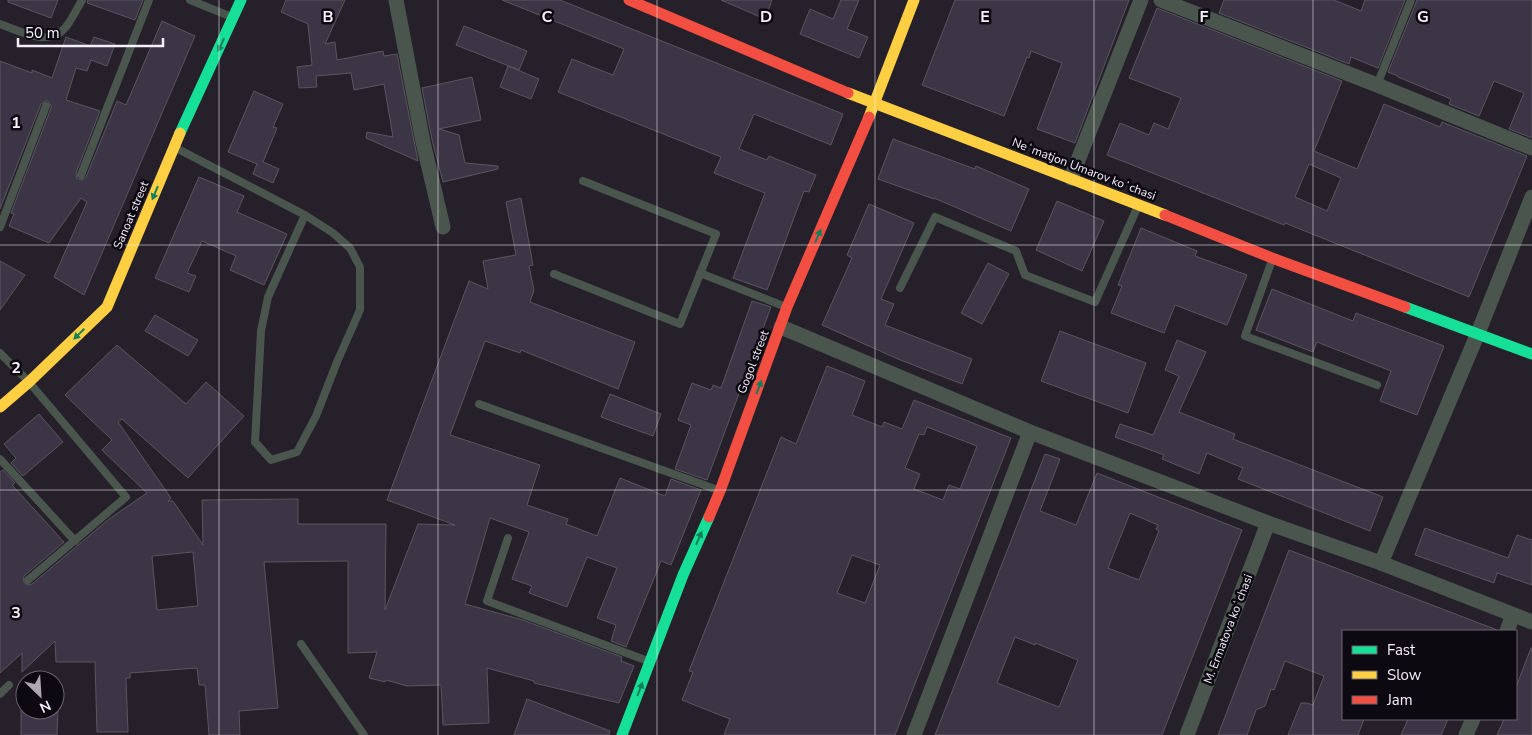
<svg xmlns="http://www.w3.org/2000/svg" width="1532" height="735" viewBox="0 0 1532 735" font-family="'Nunito Sans',sans-serif">
<style>
.building{fill:#3c3546;stroke:#59565e;fill-rule:evenodd}
.lines{fill:none;stroke-linecap:round;stroke-linejoin:round}
.lane{stroke:#49554d;stroke-width:8}
.street{stroke:#49554d;stroke-width:15}
.fast{stroke:#16e098;stroke-width:11}
.slow{stroke:#ffcf43;stroke-width:11}
.jam{stroke:#f24e42;stroke-width:11}
.oneway{fill:#127f5b}
.grid{fill:none;stroke:#f6f0fc;stroke-width:1;stroke-opacity:0.55}
.labels{text-anchor:middle;dominant-baseline:central;stroke-width:5;stroke-linejoin:round;paint-order:stroke}
.street-label{font-size:12px;fill:#f6f0fc;stroke:#0c0910}
.grid-label{font-size:16px;text-anchor:middle;font-weight:bold;fill:#f6f0fc;stroke:#0c0910;stroke-width:5;stroke-linejoin:round;paint-order:stroke}
</style>
<rect width="100%" height="100%" fill="#252029"/>
<!-- building -->
<g class="building">
<path d="M8,0H58L51,18L8,2Z"/>
<path d="M88,0H143L135,20L87,3Z"/>
<path d="M286,0H345L325,44L335,42L337,60L383,51L384,56L397,54L418,161L366,138L367,132L393,137L384,84L354,90L351,73L316,76L317,87L299,88L297,67L312,65L308,24L281,12Z"/>
<path d="M502,0H560L843,114L831,145L754,114L739,149L767,160L769,156L816,175L809,192L804,191L767,290L733,278L765,193L714,173L721,157L558,92L572,59L613,75L624,49Z"/>
<path d="M721,0H772L765,19Z"/>
<path d="M841,0H859L847,29L868,37L859,58L800,34L810,9L833,19Z"/>
<path d="M955,0H1129L1075,143L1037,129L1062,63L1031,51L1029,58L1027,57L1004,116L922,85Z"/>
<path d="M1224,0H1334L1361,11L1365,0H1405L1378,68L1351,57L1349,64L1219,13Z"/>
<path d="M1417,0H1532V138L1509,129L1524,93L1494,81L1479,116L1449,104L1451,99L1398,77V76L1388,72Z"/>
<path d="M1157,8L1342,81L1314,151L1357,169L1384,104L1440,127L1442,122L1527,156L1469,297L1285,223L1284,225L1107,155L1120,123L1149,135L1154,123L1168,129L1181,98L1129,78ZM1309,164L1341,178L1327,211L1295,197Z"/>
<path d="M162,21L195,36L84,295L54,277L87,202L81,198L49,243L9,226L14,214L11,213L51,108V105L48,101H45L41,104L0,209V61L32,73V70L52,78L66,37L90,46L94,37L115,44L107,66L91,60L87,71L76,68L66,100L100,111L76,173L77,179L82,180L86,177L117,101L126,105Z"/>
<path d="M464,26L527,51L519,70L456,45Z"/>
<path d="M508,66L539,79L531,99L500,87Z"/>
<path d="M472,77L481,120L439,129L459,135L465,163L498,166V169L443,182L432,140L422,88Z"/>
<path d="M254,91L283,104L273,127L277,128L263,162L279,169L273,183L253,174L257,164L228,152Z"/>
<path d="M893,139L975,169L976,166L1029,189L1011,231L934,198V199L878,179Z"/>
<path d="M199,177L244,196L237,212L287,234L264,285L230,270L236,256L202,241L187,273L196,276L189,292L155,278Z"/>
<path d="M521,198L533,265L529,266L534,290L530,302L635,342L618,389L521,350L520,353L485,341L450,435L540,465L527,505L568,519L566,524L597,536L620,478L665,496L671,479L701,490L671,565L661,561L626,647L611,641L616,625L597,618L617,568L587,557L567,607L529,593L532,586L512,579L529,532L490,518L465,604L523,620L622,657L621,661L634,666L619,703L534,683V681L487,668L489,723L443,725L441,685L407,686L386,680L385,682L369,678L377,652L348,653V561L264,562L278,708L239,711L240,735H209L205,685H199L197,668L130,673V678H126L128,732H97L95,662H56L55,641L22,672V653L0,673V472L3,470L15,483L12,485L64,542L24,576L23,581L27,585L32,584L109,519L147,493L102,450L112,440L65,395L117,345L186,404L206,382L244,416L188,478L122,419L118,422L171,498L168,501H173L203,545L202,500L298,499V524H386L385,610L418,524L455,525L387,500L469,281L488,289L483,261L516,255L506,202ZM193,552L198,606L157,610L152,556Z"/>
<path d="M1057,201L1104,221L1082,271L1036,250Z"/>
<path d="M869,204L914,223L881,299L894,304L885,325L972,359L962,384L898,359L822,325L852,258L847,255Z"/>
<path d="M1141,228L1197,251L1195,256L1247,275L1227,325L1175,305L1164,333L1111,313L1122,286L1118,285Z"/>
<path d="M0,261L25,275L0,310Z"/>
<path d="M988,263L1009,274L982,324L961,313Z"/>
<path d="M1272,289L1353,321L1356,313L1444,346L1417,415L1380,401L1391,371L1317,342L1313,352L1256,330Z"/>
<path d="M752,301L771,307L707,480L675,469L691,425L678,420L692,383L711,390L713,385L721,388Z"/>
<path d="M155,315L198,340L188,356L145,331Z"/>
<path d="M1060,331L1146,363L1128,413L1041,381Z"/>
<path d="M1177,340L1206,352L1179,412L1235,434L1233,439L1383,497L1370,531L1238,479L1243,468L1207,453L1199,474L1162,459L1164,455L1115,437L1120,424L1153,435L1179,376L1165,370Z"/>
<path d="M827,366L865,381L852,415L882,427L884,422L902,429L914,400L1011,438L895,735H724L730,719L682,700L693,672L689,671L781,437L796,444ZM927,427L977,446L960,489L949,485L943,500L914,489L920,474L905,468L919,434L924,435ZM852,555L880,565L865,603L837,593Z"/>
<path d="M610,394L661,414L653,436L601,417Z"/>
<path d="M39,414L63,442L23,476L11,463L16,458L4,444Z"/>
<path d="M1045,454L1060,459L1040,511L1076,525L1097,473L1242,530L1162,735H935ZM1130,513L1158,525L1156,529L1159,531L1139,580L1108,568ZM1015,637L1035,645V643L1078,660L1059,707L997,683Z"/>
<path d="M1425,528L1508,558L1517,535L1532,540V585L1497,573L1494,583L1415,555Z"/>
<path d="M1289,550L1497,630V631H1343V719H1364L1358,735H1288L1301,703H1307L1313,705L1324,676L1285,661L1274,690L1271,689L1265,706L1256,710L1247,735H1218Z"/>
<path d="M1531,648H1532V735H1497L1504,719H1516V687Z"/>
<path d="M527,699L610,731L609,735H514Z"/>
<path d="M21,710H58L57,735H21Z"/>
<path d="M1408,719H1448L1441,735H1401Z"/>
</g>
<g class="lines">
<!-- lane -->
<g class="lane">
<path d="M190,0L232,17"/>
<path d="M0,24C20,31 49,48 66,27C72,19 77,9 82,0"/>
<path d="M1377,85L1411,0"/>
<path d="M176,148L305,215L333,233L350,248L360,267V310L337,362L316,416L297,452L271,460L255,442L261,331L268,297L305,215"/>
<path d="M81,175L149,0"/>
<path d="M0,227L46,106"/>
<path d="M1272,260L1245,336L1377,385"/>
<path d="M700,273L786,307"/>
<path d="M554,274L680,324L716,234L583,181"/>
<path d="M900,288L935,217L1016,251L1025,275L1095,302L1138,206"/>
<path d="M0,353L29,382L126,497L28,580"/>
<path d="M479,404L718,490"/>
<path d="M0,459L75,541"/>
<path d="M508,538L487,601L648,661"/>
<path d="M301,644L364,735"/>
<path d="M0,694L9,685"/>
</g>
<!-- street -->
<g class="street">
<path d="M396,0L423,142L443,227"/>
<path d="M1161,0L1377,85L1532,148"/>
<path d="M1071,178L1141,0"/>
<path d="M781,327L1030,432L1268,523L1381,563L1532,622"/>
<path d="M1381,563L1478,333L1532,197"/>
<path d="M1507,631L1513,615"/>
<path d="M914,735L1030,432"/>
<path d="M1187,735L1268,523"/>
<path d="M1466,735L1473,719"/>
</g>
<!-- fast -->
<g class="fast">
<path d="M180,133L241,0"/>
<path d="M1405,307L1532,354"/>
<path d="M622,735L683,575L709,517"/>
</g>
<!-- slow -->
<g class="slow">
<path d="M848,93L1165,215"/>
<path d="M869,117L914,0"/>
<path d="M0,407L29,382L107,307L180,133"/>
</g>
<!-- jam -->
<g class="jam">
<path d="M629,0L848,93"/>
<path d="M1165,215L1272,258L1405,307"/>
<path d="M709,517L720,491L787,307L869,117"/>
</g>
</g>
<!-- one-way arrows -->
<defs><path id="oneway-solid" d="M-6-.8H1V-3.2L6.5 0L1 3.2V.8H-6Z" transform="scale(1.25)"/></defs>
<g class="oneway">
<use href="#oneway-solid" transform="translate(221 45) rotate(115)"/>
<use href="#oneway-solid" transform="translate(155 193) rotate(113)"/>
<use href="#oneway-solid" transform="translate(818 236) rotate(-67)"/>
<use href="#oneway-solid" transform="translate(79 334) rotate(136)"/>
<use href="#oneway-solid" transform="translate(759 387) rotate(-69)"/>
<use href="#oneway-solid" transform="translate(699 538) rotate(-67)"/>
<use href="#oneway-solid" transform="translate(640 689) rotate(-69)"/>
</g>
<!-- grid -->
<path class="grid" d="M219,0V735M438,0V735M657,0V735M875,0V735M1094,0V735M1313,0V735M0,245H1532M0,490H1532"/>
<g class="labels">
<!-- street labels -->
<g class="street-label">
<text transform="translate(1084 169) rotate(21)">Neʻmatjon Umarov koʻchasi</text>
<text transform="translate(131 215) rotate(-67)">Sanoat street</text>
<text transform="translate(753 362) rotate(-69)">Gogol street</text>
<text transform="translate(1228 629) rotate(-69)">M. Ermatova koʻchasi</text>
</g>
</g>
<g class="grid-label">
<text x="328" y="22">B</text>
<text x="547" y="22">C</text>
<text x="766" y="22">D</text>
<text x="985" y="22">E</text>
<text x="1204" y="22">F</text>
<text x="1423" y="22">G</text>
<text x="16" y="128">1</text>
<text x="16" y="373">2</text>
<text x="16" y="618">3</text>
</g>
<!-- legend -->
<rect x="1342" y="630" width="175" height="90" fill="#0c0910" stroke="#6a656e"/>
<rect x="1352" y="646" width="25" height="8" fill="#16e098" stroke="#6a656e"/>
<text x="1387" y="655" font-size="15" fill="#f6f0fc">Fast</text>
<rect x="1352" y="671" width="25" height="8" fill="#ffcf43" stroke="#6a656e"/>
<text x="1387" y="680" font-size="15" fill="#f6f0fc">Slow</text>
<rect x="1352" y="696" width="25" height="8" fill="#f24e42" stroke="#6a656e"/>
<text x="1387" y="705" font-size="15" fill="#f6f0fc">Jam</text>
<!-- north arrow -->
<g transform="translate(40 695) rotate(155)"><circle r="24" fill="#0c0910" stroke="#6a656e"/>
<path d="M0-4L9 19L0 12L-9 19Z" fill="#ada7b2"/>
<text y="-8" font-size="14" font-weight="bold" text-anchor="middle" fill="#f6f0fc">N</text>
</g>
<!-- scale -->
<path d="M18 38v8h145v-8" fill="none" stroke="#f6f0fc" stroke-width="2.5"/>
<text x="25" y="38" font-size="15" fill="#f6f0fc" stroke="#0c0910" stroke-width="4" paint-order="stroke">50 m</text>
</svg>
